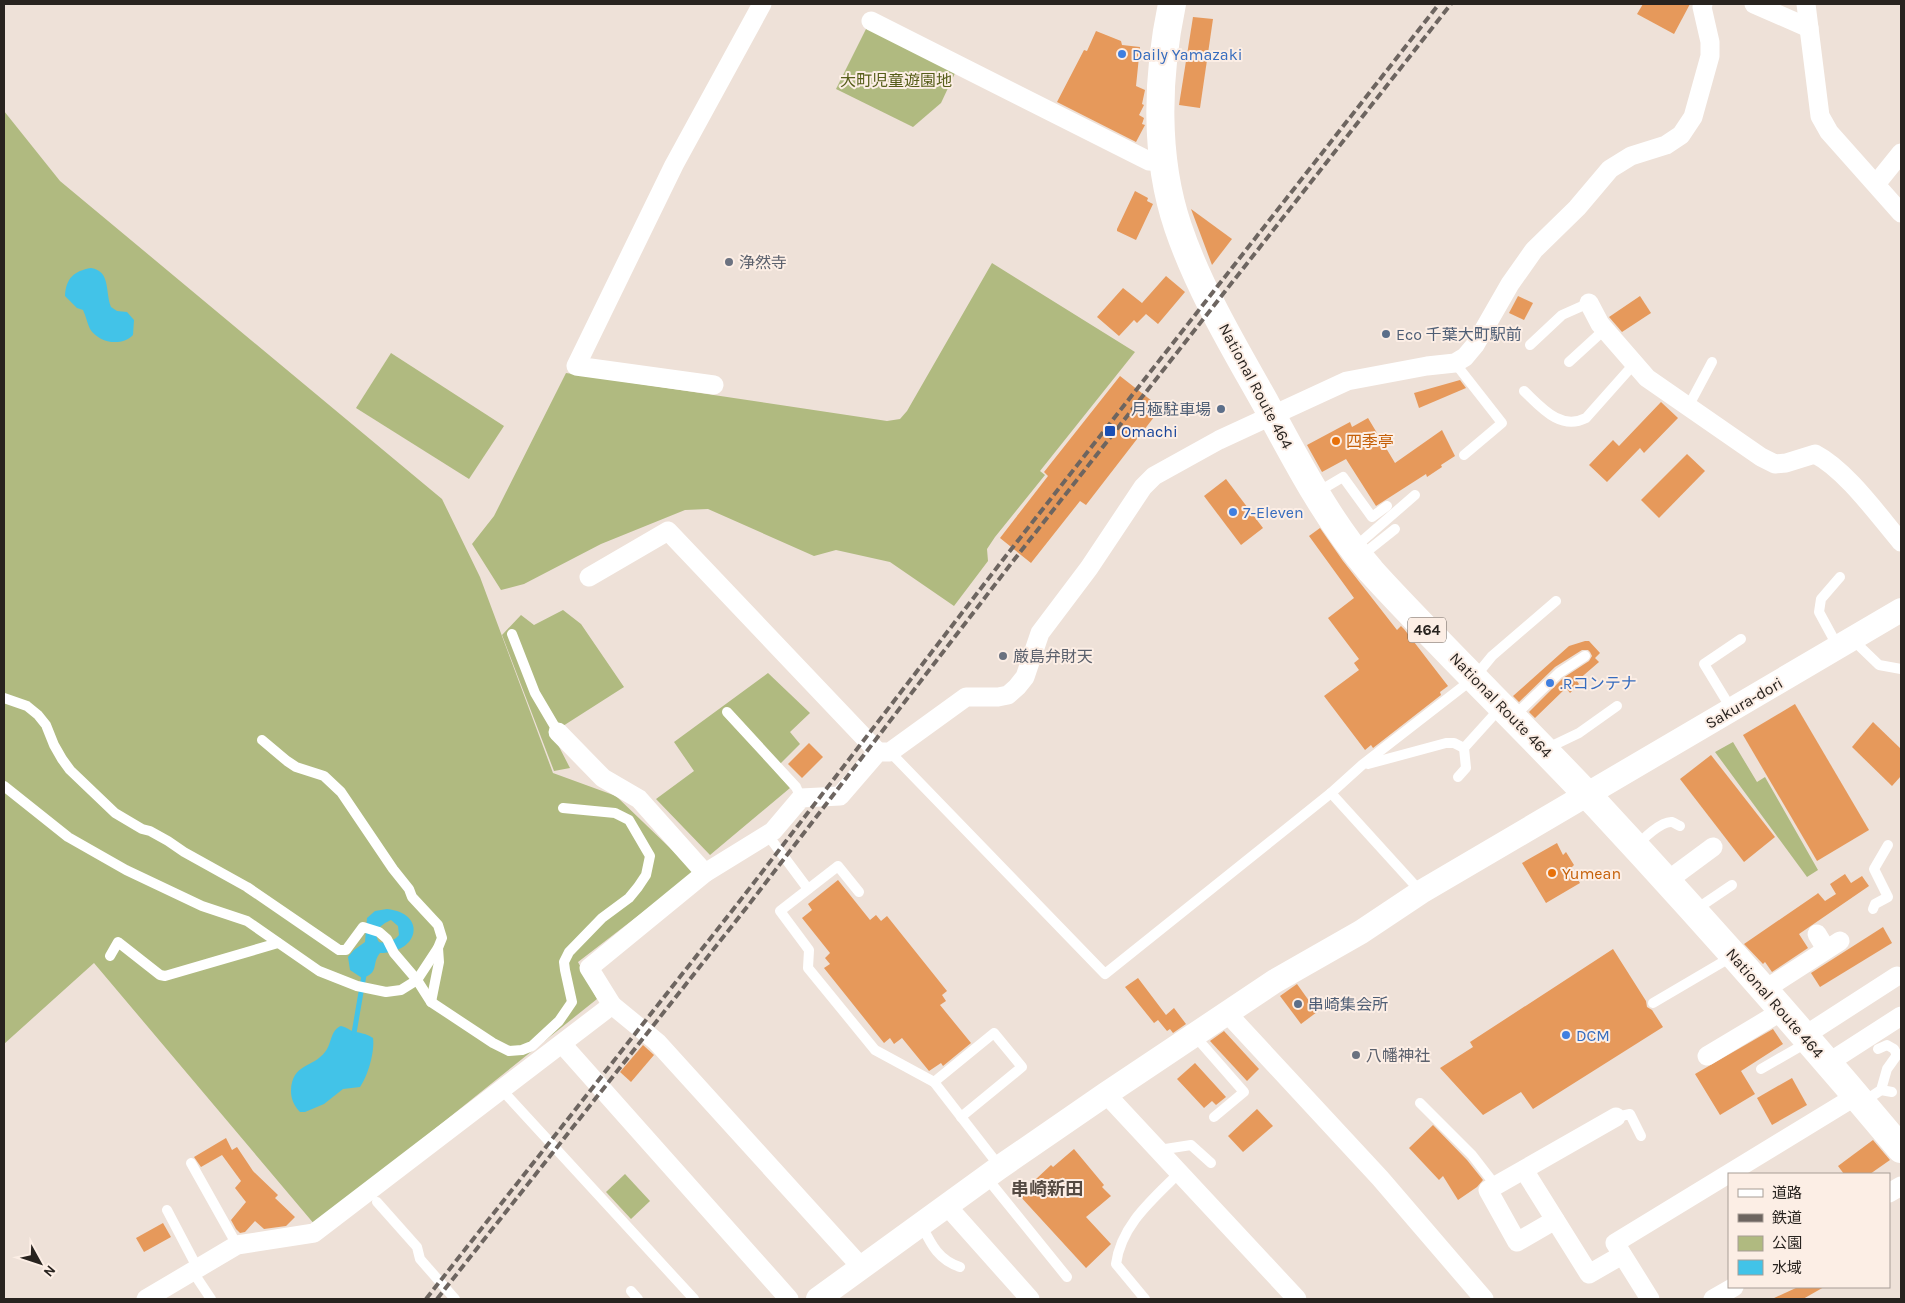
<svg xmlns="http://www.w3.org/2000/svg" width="1905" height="1303" viewBox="0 0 1905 1303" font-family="Karla,'Noto Sans JP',sans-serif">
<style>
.green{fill:#b0ba80}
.water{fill:#42c3e8;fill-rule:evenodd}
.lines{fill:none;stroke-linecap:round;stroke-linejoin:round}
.stream{stroke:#42c3e8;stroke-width:5}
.building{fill:#e6995b}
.service{stroke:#fff;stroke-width:10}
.minor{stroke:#fff;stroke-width:19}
.tertiary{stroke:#fff;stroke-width:24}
.trunk{stroke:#fff;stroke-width:28}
.rail{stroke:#6d6560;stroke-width:4;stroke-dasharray:8 4;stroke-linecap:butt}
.shop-dot{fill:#3f7fe0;stroke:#fceee5;stroke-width:2}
.worship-dot{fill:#6b7280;stroke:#fceee5;stroke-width:2}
.service-dot{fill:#5c6f8a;stroke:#fceee5;stroke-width:2}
.transit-dot{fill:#1a4fb4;stroke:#fceee5;stroke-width:2}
.food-dot{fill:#e8710a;stroke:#fceee5;stroke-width:2}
.labels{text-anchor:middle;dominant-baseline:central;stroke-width:4;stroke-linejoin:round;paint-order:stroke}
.shield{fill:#fceee5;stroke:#68605a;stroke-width:1}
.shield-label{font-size:15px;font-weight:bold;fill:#28231f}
.shop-label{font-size:16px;fill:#366cbe;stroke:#fceee5;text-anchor:start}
.park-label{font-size:16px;fill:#565e1a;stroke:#fceee5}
.worship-label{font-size:16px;fill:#5b616d;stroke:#fceee5;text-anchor:start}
.service-label{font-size:16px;fill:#4e5e75;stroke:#fceee5;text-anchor:start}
.street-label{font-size:16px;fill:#28231f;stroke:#fceee5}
.transit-label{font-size:16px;fill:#164399;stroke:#fceee5;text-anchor:start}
.food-label{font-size:16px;fill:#c56008;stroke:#fceee5;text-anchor:start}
.neighbourhood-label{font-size:18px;font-weight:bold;fill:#554a42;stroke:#fceee5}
</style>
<rect width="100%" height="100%" fill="#eee1d8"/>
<!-- green -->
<g class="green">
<path d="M867,27L956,71L941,103L913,127L836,89Z"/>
<path d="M4,111L60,181L442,499L480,577L553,773L616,796L695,872L578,962L597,999L315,1225L94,963L4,1044Z"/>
<path d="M992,263L1135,352L1040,471L1045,475L995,537L987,549L988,561L954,606L890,562L836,550L814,556L708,509L685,510L601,544L524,584L501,590L472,544L494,516L566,373L887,421L900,419L907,411Z"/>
<path d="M391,353L504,426L469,479L356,408Z"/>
<path d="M563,610L581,624L624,687L552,733L570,768L554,771L502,635L521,615L534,625Z"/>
<path d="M768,673L810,713L790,732L800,744L774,770L790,788L710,855L656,799L694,771L674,742Z"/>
<path d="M1733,742L1757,782L1765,777L1818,870L1807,877L1715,752Z"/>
<path d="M625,1174L650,1201L631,1219L606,1192Z"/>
</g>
<!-- water -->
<g class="water">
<path d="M91,268C111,271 105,292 111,307L117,311L127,312L134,320L133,335C121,347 99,343 90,329C87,323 86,316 83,310L77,308L65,296C66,278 74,271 91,268Z"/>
<path d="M387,909C427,913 420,953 380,953C371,964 380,973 362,978L350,970L348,957L354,950L365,942L367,918L375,911ZM391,920L398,926L399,935C394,941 386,944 379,942C372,931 382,924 391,920Z"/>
<path d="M341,1026C346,1027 348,1029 352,1031C360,1033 365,1033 373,1038C375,1051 368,1076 360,1087L343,1089L324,1104L305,1112H300C294,1106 291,1099 291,1091C292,1063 313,1068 325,1052C332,1044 330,1030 341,1026Z"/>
</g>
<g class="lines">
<!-- stream -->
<path class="stream" d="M354,1033L364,975"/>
</g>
<!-- building -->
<g class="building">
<path d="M1643,4H1690L1674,34L1637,14Z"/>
<path d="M1193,17L1213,19L1200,108L1179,105Z"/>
<path d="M1096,31L1121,41L1122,45L1140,47L1136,86L1145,90L1142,104L1144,105L1139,115L1144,118L1142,124L1145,125L1136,142L1057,102L1084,50L1087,51Z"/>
<path d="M1135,191L1148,198L1147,201L1153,204L1136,240L1117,231V229Z"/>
<path d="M1191,209L1232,239L1212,265Z"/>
<path d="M1166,276L1185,292L1158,324L1146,314L1137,323L1134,320L1119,336L1097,317L1123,288L1142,303Z"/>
<path d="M1518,296L1533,303L1524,320L1509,313Z"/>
<path d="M1640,296L1651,313L1622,332L1609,317Z"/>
<path d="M1120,376L1161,408L1086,505L1080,501L1031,563L1000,538L1048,476L1044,472Z"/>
<path d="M1460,380L1466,388L1419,408L1414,393Z"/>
<path d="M1661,402L1678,418L1644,453L1640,448L1607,482L1589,465L1613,440L1619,446Z"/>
<path d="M1368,418L1395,463L1442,430L1455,456L1441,465L1442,467L1427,477L1426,474L1376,506L1346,459L1322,472L1307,445L1350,422L1352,427Z"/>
<path d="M1687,454L1705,471L1659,518L1641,500Z"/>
<path d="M1226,479L1263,528L1241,545L1204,496Z"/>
<path d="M1320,528L1343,561L1397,630L1401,626L1404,629L1448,686L1440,692L1441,695L1373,748L1371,745L1365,750L1324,696L1359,670L1354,663L1359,659L1328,618L1354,598L1309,536Z"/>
<path d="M1585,641H1589L1600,653L1595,658L1599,662L1577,681L1579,684L1570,693L1566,688L1535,718L1529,712L1563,678L1589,661L1592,656L1590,652L1588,650H1582L1555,667L1519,702L1513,696L1569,646Z"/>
<path d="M1795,704L1869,830L1817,861L1743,735Z"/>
<path d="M1873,722L1901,749V776L1892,786L1852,747Z"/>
<path d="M809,743L823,757L802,778L788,764Z"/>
<path d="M1711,755L1775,837L1744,862L1680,779Z"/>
<path d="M1557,843L1563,855L1566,852L1574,865L1571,868L1580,883L1546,903L1522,863Z"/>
<path d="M1845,874L1851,883L1862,876L1869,886L1799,934L1808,948L1772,972L1765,962L1763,964L1744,944L1817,894L1818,893L1825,901L1836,894L1830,884Z"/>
<path d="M838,880L870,920L876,915L881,921L887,916L947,991L942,995L946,1001L940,1005L971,1043L943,1066L941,1063L929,1071L902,1038L894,1044L890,1038L884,1043L824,968L830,964L825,958L830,953L802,918L812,910L808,904Z"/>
<path d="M1883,927L1892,943L1820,987L1811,973Z"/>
<path d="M1613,949L1646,1001L1647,1007L1652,1010L1663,1027L1533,1109L1521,1092L1483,1115L1440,1068L1473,1047L1470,1042Z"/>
<path d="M1138,978L1166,1015L1174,1008L1186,1024L1173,1033L1170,1029L1167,1031L1158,1020L1154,1023L1125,987Z"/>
<path d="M1297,984L1317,1012L1301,1024L1280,996Z"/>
<path d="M1773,1029L1783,1044L1741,1071L1755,1094L1720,1115L1695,1074Z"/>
<path d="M1224,1031L1259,1069L1247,1081L1210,1041Z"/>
<path d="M643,1045L654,1055L631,1082L620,1072Z"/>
<path d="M1195,1063L1226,1097L1216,1105L1212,1101L1204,1108L1177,1079Z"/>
<path d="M1792,1078L1807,1105L1772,1125L1757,1098Z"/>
<path d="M1257,1109L1273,1126L1243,1152L1228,1136Z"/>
<path d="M1433,1125L1467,1160L1483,1180L1477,1187L1458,1200L1443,1176L1439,1180L1409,1148Z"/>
<path d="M226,1138L232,1150L237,1147L253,1171L278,1195L275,1198L295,1217L286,1226L264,1229L255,1221L245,1232L240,1233L236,1229L231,1220L246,1202L235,1188L241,1181L222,1155L201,1167L194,1157Z"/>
<path d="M1873,1140L1890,1160L1870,1174H1844L1838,1166Z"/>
<path d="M1074,1149L1104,1185L1102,1187L1111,1196L1086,1217L1111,1244L1086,1268L1019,1195L1051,1165L1053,1167Z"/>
<path d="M163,1223L171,1237L144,1252L136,1238Z"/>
<path d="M1798,1287H1824L1803,1299H1772Z"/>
</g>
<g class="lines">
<!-- service -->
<g class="service">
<path d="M1530,345L1562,315L1589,303"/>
<path d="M1569,362L1604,330"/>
<path d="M1455,363L1502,423L1464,455"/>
<path d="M1524,391C1541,407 1560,431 1586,418L1634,364"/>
<path d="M1688,407L1712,362"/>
<path d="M1316,493L1343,477L1372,517L1387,506"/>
<path d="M1354,548L1415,495"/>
<path d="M1361,556L1395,529"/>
<path d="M512,634L535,693L558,732"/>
<path d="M1852,639L1879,665L1901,669"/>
<path d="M1838,647L1819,612L1821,599L1840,577"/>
<path d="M4,698L27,706L38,715L46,725L54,745L62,759L70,770L115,813L142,829L150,831L168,841L184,852L247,887L339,950H346L363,927L379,932L387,939L394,953L417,980L431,1002L493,1043L509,1051L522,1050L532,1046L559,1021L572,1002L565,970L564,962L569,952L602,918L629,898L638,887L646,875L650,856L629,820L615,813L563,808"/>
<path d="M1732,710L1704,664L1741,639"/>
<path d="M727,712L796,787L801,798"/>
<path d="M1513,717L1559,673L1585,656"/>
<path d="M1547,751L1556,744L1579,733L1617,706"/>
<path d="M890,752L1105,974L1331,793L1362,765L1474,678L1492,656L1556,601"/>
<path d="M1368,764L1446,743H1454L1464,748"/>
<path d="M1458,777L1466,768L1464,748L1501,707"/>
<path d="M4,786L68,837L126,870L202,906L247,921L319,971L357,986L386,992L401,990L417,980L438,948L442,938L438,925L412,897L409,889L393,869L341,792L324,776L296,767L287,761L262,740"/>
<path d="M1331,793L1421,892"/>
<path d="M767,834L808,889"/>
<path d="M1638,847C1641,839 1662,821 1672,822C1675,823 1677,825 1680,826"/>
<path d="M859,892L838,866L780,911L809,950L808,968L875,1050L934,1082L1000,1167"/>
<path d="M1873,909L1875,904L1888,897L1874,869L1888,845"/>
<path d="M1695,910L1732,885"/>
<path d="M110,956L118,942L160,975L165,976L278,943"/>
<path d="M431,1002L439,962L438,948"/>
<path d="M1653,1003L1733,956"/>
<path d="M1194,1035L1244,1092L1214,1117"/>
<path d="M1761,1069L1808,1042"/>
<path d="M934,1082L994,1033L1022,1067L961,1117"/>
<path d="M502,1090L694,1299"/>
<path d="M1881,1090L1892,1092"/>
<path d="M1863,1102L1881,1090L1887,1069L1897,1055L1894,1049L1887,1045L1878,1049"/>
<path d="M1420,1103L1472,1155L1496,1186"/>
<path d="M1616,1117L1630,1114L1641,1136"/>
<path d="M1159,1150L1191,1145L1211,1163"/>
<path d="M191,1163L237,1245"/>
<path d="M986,1177L1067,1277"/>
<path d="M377,1202L417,1247L420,1259L455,1299"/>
<path d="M167,1210L198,1269"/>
<path d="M921,1224C931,1244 938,1260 960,1267"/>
<path d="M193,1272L211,1299"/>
<path d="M631,1291L638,1299"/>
<path d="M1145,1299L1116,1264C1121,1225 1153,1199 1179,1173"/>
</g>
<!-- minor -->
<g class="minor">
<path d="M1754,4L1809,28"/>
<path d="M1806,4L1820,116L1829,132L1901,213"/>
<path d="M871,21L1141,157L1149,161L1163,162"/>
<path d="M1876,184L1901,153"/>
<path d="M1589,303L1600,324L1647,378L1761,457L1775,464L1786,463L1815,454C1846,470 1878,515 1901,542"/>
<path d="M714,385L576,366L674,165L762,4"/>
<path d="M589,577L668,531L878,752"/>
<path d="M558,732L603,778L639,799L705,873"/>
<path d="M1667,881L1713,847"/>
<path d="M1817,934L1826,949"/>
<path d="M1764,990L1840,941"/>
<path d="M612,1005L657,1042L862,1268"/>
<path d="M1227,1013L1380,1178L1484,1299"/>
<path d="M1804,1036L1897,976"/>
<path d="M562,1044L789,1299"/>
<path d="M1707,1056L1782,1011"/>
<path d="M1828,1063L1901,1016"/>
<path d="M1106,1094L1297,1299"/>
<path d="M1524,1170L1589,1274L1622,1255"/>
<path d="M1889,1193L1901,1186"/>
<path d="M947,1206L1030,1299"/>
<path d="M1555,1220L1517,1242L1488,1190L1616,1117"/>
<path d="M146,1299L237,1245L314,1233L612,1005L589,968L705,873L773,831L801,798L840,796L878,752H890L966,697H998L1008,695L1017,687L1025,677L1040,633L1089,568L1143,487L1154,476L1219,440L1347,381L1427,366L1455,363L1465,357L1475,345L1510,284L1534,250L1577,208L1610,169L1631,156L1666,145L1681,135L1693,117L1710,56V42L1702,7L1703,4"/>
<path d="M1650,1299L1615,1243L1856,1096"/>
<path d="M1713,1299L1734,1287"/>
</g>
<!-- tertiary -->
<path class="tertiary" d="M818,1299L1000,1167L1106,1094L1275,981L1361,932L1421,892L1901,610"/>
<!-- trunk -->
<path class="trunk" d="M1172,4C1157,76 1154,156 1178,227C1199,289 1234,347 1266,404C1297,462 1328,521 1371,571C1398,601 1426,629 1454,658C1502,707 1550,755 1597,805C1701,917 1803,1032 1901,1149"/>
<!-- rail -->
<g class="rail">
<path d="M426,1299L739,902L1002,561L1439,4"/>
<path d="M437,1299L747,907L1010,565L1451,4"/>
</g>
</g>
<!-- markers -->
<g class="shop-dot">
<circle cx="1122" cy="54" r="5"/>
<circle cx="1233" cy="512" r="5"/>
<circle cx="1550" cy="683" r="5"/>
<circle cx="1566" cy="1035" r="5"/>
</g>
<g class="worship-dot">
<circle cx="729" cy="262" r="5"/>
<circle cx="1003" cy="656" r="5"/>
<circle cx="1356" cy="1055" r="5"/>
</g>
<g class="service-dot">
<circle cx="1386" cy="334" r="5"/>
<circle cx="1221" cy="409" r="5"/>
<circle cx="1298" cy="1004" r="5"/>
</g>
<rect class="transit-dot" x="1104" y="425" width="12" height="12" rx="2.5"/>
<g class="food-dot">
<circle cx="1336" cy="441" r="5"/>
<circle cx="1552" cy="873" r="5"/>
</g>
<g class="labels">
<!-- shield labels -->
<rect class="shield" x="1408" y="617.5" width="38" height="25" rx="4"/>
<g class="shield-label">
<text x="1427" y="630">464</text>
</g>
<!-- shop labels -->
<g class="shop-label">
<text x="1132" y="54">Daily Yamazaki</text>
<text x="1243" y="512">7-Eleven</text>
<text x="1560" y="683">.Rコンテナ</text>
<text x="1576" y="1035">DCM</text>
</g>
<!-- park labels -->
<g class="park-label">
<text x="896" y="80">大町児童遊園地</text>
</g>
<!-- worship labels -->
<g class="worship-label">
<text x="739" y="262">浄然寺</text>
<text x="1013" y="656">厳島弁財天</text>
<text x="1366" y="1055">八幡神社</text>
</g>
<!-- service labels -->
<g class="service-label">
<text x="1396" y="334">Eco 千葉大町駅前</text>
<text x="1211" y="409" text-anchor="end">月極駐車場</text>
<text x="1308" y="1004">串崎集会所</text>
</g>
<!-- street labels -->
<g class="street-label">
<text transform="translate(1256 386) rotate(62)">National Route 464</text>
<text transform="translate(1744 703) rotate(-30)">Sakura-dori</text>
<text transform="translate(1501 705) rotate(46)">National Route 464</text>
<text transform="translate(1775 1003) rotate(49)">National Route 464</text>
</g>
<!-- transit labels -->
<g class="transit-label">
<text x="1121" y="431">Omachi</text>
</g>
<!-- food labels -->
<g class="food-label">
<text x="1346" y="441">四季亭</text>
<text x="1562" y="873">Yumean</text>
</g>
<!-- neighbourhood labels -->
<g class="neighbourhood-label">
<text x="1047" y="1189">串崎新田</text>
</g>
</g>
<!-- border -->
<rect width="1905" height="1303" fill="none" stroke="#28231f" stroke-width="10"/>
<!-- legend -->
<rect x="1728" y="1173" width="162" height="115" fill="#fceee5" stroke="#a79d96"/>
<rect x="1738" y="1189" width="25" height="8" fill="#ffffff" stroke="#a79d96"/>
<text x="1772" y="1198" font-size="15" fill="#28231f">道路</text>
<rect x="1738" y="1214" width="25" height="8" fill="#6d6560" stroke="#a79d96"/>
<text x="1772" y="1223" font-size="15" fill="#28231f">鉄道</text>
<rect x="1738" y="1236" width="25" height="15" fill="#b0ba80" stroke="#a79d96"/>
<text x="1772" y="1248" font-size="15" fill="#28231f">公園</text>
<rect x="1738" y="1260" width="25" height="15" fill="#42c3e8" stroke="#a79d96"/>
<text x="1772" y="1273" font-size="15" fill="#28231f">水域</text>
<!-- north arrow -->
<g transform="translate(40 1263) rotate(130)" stroke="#fceee5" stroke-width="4" paint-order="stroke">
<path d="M0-4L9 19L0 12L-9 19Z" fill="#28231f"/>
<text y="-8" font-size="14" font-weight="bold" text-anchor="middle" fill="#28231f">N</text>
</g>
</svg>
